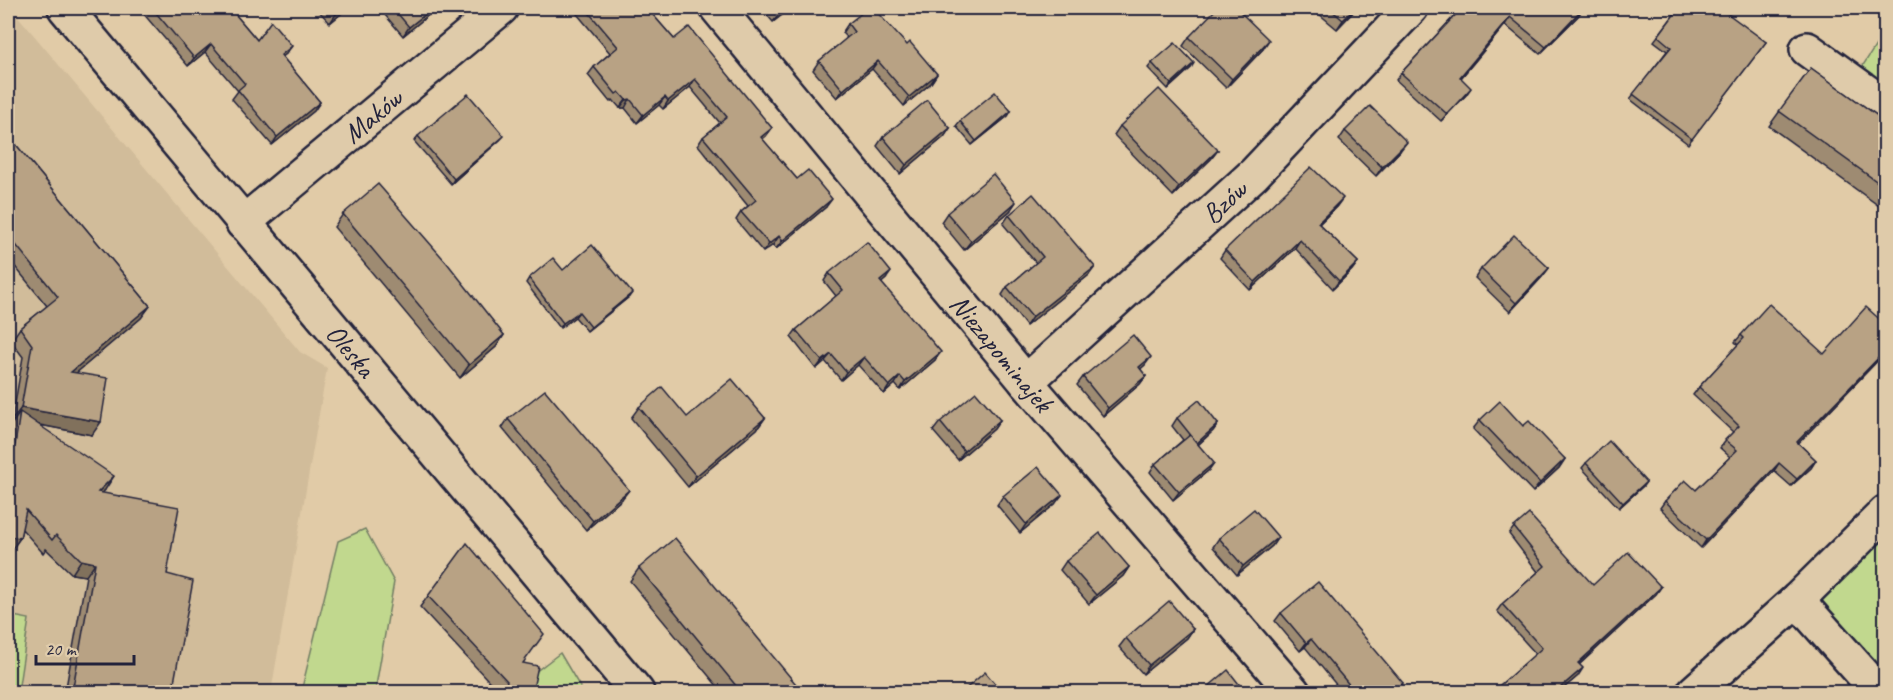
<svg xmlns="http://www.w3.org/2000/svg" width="1893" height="700" viewBox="0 0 1893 700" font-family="Caveat,sans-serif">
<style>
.built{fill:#d1bc9a}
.green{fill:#c1d88e;stroke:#727d64;stroke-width:1.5}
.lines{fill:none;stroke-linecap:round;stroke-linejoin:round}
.minor-casing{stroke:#22223b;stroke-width:38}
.major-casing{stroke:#22223b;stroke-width:38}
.minor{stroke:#dfcbaa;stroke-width:33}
.major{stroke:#dfcbaa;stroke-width:33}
.wall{fill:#9e8b72;stroke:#22223b;stroke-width:1.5}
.shaded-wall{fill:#81715c;stroke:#22223b;stroke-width:1.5}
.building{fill:#b8a284;stroke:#22223b;stroke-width:1.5}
.labels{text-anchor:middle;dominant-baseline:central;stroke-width:5;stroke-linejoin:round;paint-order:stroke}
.street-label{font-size:28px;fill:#22223b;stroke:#dfcbaa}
</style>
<rect width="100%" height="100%" fill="#e1cba7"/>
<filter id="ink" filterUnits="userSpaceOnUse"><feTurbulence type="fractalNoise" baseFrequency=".0167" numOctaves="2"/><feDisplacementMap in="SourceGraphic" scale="12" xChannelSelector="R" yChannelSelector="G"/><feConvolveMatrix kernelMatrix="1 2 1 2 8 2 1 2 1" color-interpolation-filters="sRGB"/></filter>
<g filter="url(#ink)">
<!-- built -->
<path class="built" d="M8,8H11L300,352L327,368L271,692H8Z"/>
<!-- green -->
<g class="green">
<path d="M1885,31V87L1860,70Z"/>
<path d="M1885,512V692L1797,600Z"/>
<path d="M365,529L394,582L375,692H301L338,541Z"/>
<path d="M8,615L29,619L18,692H8Z"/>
<path d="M560,653L583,692H527L530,676Z"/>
</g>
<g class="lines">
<!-- minor casing -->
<g class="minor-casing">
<g id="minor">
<path id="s1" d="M717,8L1026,382L1293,692"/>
<path d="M1807,49L1886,106"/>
<path id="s2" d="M243,223L501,8"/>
<path id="s3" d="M1026,382L1254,174L1411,8"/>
<path d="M1797,600L1879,692"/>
<path d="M1694,692L1797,600L1886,512"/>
</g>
</g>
<!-- major casing -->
<g class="major-casing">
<g id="major">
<path id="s4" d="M65,8L637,692"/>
</g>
</g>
<!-- minor -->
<use href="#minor" class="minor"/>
<!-- major -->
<use href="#major" class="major"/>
</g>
<!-- wall -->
<g class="wall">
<path d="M142,8H230L257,40L286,54L282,57L320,102L314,111L272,145L232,99L238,91L205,52L188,66L142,12Z"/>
<path d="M316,8H348L330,23Z"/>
<path d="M369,8H379L373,12Z"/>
<path d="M379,8H437L403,36Z"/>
<path d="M572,8H647L674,39L772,128L766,136L762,139L797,179L826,207L776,249L773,245L763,252L736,220L741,212L748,206L698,145L703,137L720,123L690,87L663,109L659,105L637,123L625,108H620L613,100L610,102L588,75L594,67L610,53Z"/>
<path d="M761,8H791L773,22Z"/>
<path d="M1312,8H1357L1337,29Z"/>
<path d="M1583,8L1578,16L1540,54L1505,25L1461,78L1466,95L1441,121L1396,80L1401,73L1458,12Z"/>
<path d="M1679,8L1766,42L1688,144L1630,99L1667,51L1654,41Z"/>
<path d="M848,24L907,45L937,74L931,83L904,106L872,69L837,98L813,70L819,61L847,38L842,33Z"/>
<path d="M1189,37L1263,49L1226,88L1183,46Z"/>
<path d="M1152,63L1191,68L1168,89L1148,68Z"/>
<path d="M1811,68L1886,122V211L1769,126Z"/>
<path d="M1011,111L1008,116L972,145L956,126L960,121Z"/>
<path d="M1120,126L1218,150L1211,159L1173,196L1114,135Z"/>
<path d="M950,128L944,137L900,174L877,146L883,137Z"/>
<path d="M1345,131L1400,151L1376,176L1339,140Z"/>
<path d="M8,135L150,306L141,318L76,373L92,435L40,425L105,490L102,493L167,574L172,693H65L86,576L72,574L46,549L43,553L22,529L20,538L10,552L8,551V444L11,425L14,421L12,420L23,357L11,341L20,328L47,306L8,258Z"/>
<path d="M418,136L500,140L451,184L414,141Z"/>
<path d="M1337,206L1319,224L1358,262L1352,270L1333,289L1295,248L1250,290L1220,258L1225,250Z"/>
<path d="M1010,211L964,250L941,222L947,213Z"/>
<path d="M343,214L504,335L496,347L460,378L334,227Z"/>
<path d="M1009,215L1089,275L1026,326L1002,295L1007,287L1036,263L1003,224Z"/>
<path d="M1549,268L1542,277L1510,312L1475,278L1481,269Z"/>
<path d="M563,270L629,297L587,331L575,317L560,328L526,283L529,278Z"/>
<path d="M829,273L886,279L881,283L935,360L900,390L895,384L884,394L858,365L841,380L825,361L816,369L791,337L796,330L836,296L824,281Z"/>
<path d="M1886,325V352L1798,443L1816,460L1811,468L1791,486L1774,471L1701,548L1660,508L1665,501L1696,490L1730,457L1720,448L1733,432L1693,395L1699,387L1738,345L1735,342L1741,335L1824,354Z"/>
<path d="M1145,365L1140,369L1146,376L1140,384L1103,416L1077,385L1083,377Z"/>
<path d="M639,407L687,417L765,418L757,429L688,487L631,418Z"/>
<path d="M1177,418L1218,424L1213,431L1198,445L1209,470L1173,500L1150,472L1155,464L1183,440L1172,426Z"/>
<path d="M508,419L622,499L586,530L502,428Z"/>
<path d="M1000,420L994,429L958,460L933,431L940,422Z"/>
<path d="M1480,420L1523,426L1565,459L1559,468L1533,492L1473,429Z"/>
<path d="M1586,463L1646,482L1643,486L1619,508L1582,468Z"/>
<path d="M1003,496L1055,504L1020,533L997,505Z"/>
<path d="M1514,527L1593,585L1661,587L1656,594L1579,665L1578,676L1558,693H1491L1536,654L1497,611L1502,604L1538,572L1509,534Z"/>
<path d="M1278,537L1272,546L1237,575L1213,547L1219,538Z"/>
<path d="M1066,561L1129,567L1123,576L1089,604L1060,570Z"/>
<path d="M639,568L800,689L798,693H723L630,581Z"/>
<path d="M428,596L523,663L532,693H500L420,607Z"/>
<path d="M1281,613L1403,683L1402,685L1405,689L1403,693H1343L1305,647L1300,651L1275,621Z"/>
<path d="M1193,629L1187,638L1143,674L1119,647L1126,638Z"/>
</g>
<!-- shaded-wall -->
<g class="shaded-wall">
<path d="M344,8H348L330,23L336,14Z"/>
<path d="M433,8H437L403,36L409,27Z"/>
<path d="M787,8H791L773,22L780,13Z"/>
<path d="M1355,8H1357L1337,29L1343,20Z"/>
<path d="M1583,8L1578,16L1540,54L1546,47Z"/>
<path d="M1510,17L1505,25L1455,85L1460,77Z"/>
<path d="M1269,40L1263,49L1226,88L1232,79Z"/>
<path d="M211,44L205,52L188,66L194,58Z"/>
<path d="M292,46L286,54L275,63L281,55Z"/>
<path d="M878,61L872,69L837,98L843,90Z"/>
<path d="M1194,63L1191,68L1168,89L1171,84Z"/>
<path d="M937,74L931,83L904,106L909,97Z"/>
<path d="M695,79L690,87L663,109L668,101Z"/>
<path d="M1471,88L1466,95L1441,121L1447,114Z"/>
<path d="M665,97L659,105L637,123L643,115Z"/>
<path d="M630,99L625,108H620L626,100Z"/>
<path d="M320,102L314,111L272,145L277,137Z"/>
<path d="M1011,111L1008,116L972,145L976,141Z"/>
<path d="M772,128L766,136L755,146L761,137Z"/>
<path d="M950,128L944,137L900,174L906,165Z"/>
<path d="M504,136L500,140L451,184L454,179Z"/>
<path d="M1407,142L1400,151L1376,176L1382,167Z"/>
<path d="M1218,150L1211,159L1173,196L1179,187Z"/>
<path d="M1343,198L1337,206L1313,230L1318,223Z"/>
<path d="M832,199L826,207L776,249L782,241Z"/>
<path d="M1016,202L1010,211L964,250L971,241Z"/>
<path d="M779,236L773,245L763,252L769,244Z"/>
<path d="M1300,240L1295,248L1250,290L1255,282Z"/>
<path d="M1358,262L1352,270L1333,289L1339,281Z"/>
<path d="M1095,267L1089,275L1026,326L1032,317Z"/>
<path d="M1549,268L1542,277L1510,312L1516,303Z"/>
<path d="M891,272L886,279L875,289L880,281Z"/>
<path d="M632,293L629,297L587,331L591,327Z"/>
<path d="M150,306L141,318L62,385L71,372Z"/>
<path d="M579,312L575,317L560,328L563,323Z"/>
<path d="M504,335L496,347L460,378L469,365Z"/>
<path d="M1886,350V352L1792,450L1797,442Z"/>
<path d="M941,352L935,360L900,390L905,382Z"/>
<path d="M831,354L825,361L816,369L822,361Z"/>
<path d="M864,357L858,365L841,380L846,372Z"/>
<path d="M1151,357L1145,365L1133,376L1139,367Z"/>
<path d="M900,376L895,384L884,394L889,386Z"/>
<path d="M1146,376L1140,384L1103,416L1108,408Z"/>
<path d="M21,408L101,422L92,435L19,421L20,412L14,421L12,420Z"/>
<path d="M765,418L757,429L688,487L696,476Z"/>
<path d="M1000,420L994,429L958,460L964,451Z"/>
<path d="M1218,424L1213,431L1192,450L1197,443Z"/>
<path d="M1565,459L1559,468L1533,492L1540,483Z"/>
<path d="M1816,460L1811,468L1791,486L1797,479Z"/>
<path d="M1214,463L1209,470L1173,500L1179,492Z"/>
<path d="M1779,463L1774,471L1701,548L1706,540Z"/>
<path d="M114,476L105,490L89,505L98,492Z"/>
<path d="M1646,482L1643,486L1619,508L1623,503Z"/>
<path d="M629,490L622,499L586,530L593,521Z"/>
<path d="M1062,495L1055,504L1020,533L1026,524Z"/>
<path d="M8,536L20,538L10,552L8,551Z"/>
<path d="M1278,537L1272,546L1237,575L1243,566Z"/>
<path d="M81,560L95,563L86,576L72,574Z"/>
<path d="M1129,567L1123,576L1089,604L1096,595Z"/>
<path d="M1661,587L1656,594L1573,670L1578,663Z"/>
<path d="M1193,629L1187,638L1143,674L1149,665Z"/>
<path d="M1311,639L1305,647L1300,651L1306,643Z"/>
<path d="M1583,668L1578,676L1558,693H1554Z"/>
</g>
<!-- building -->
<g class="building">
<path d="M152,8H230L257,40L271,21L292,46L281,55L320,102L277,137L238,90L245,84L211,44L194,58Z"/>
<path d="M330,8H344L336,14Z"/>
<path d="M393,8H433L409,27Z"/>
<path d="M585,8H647L674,39L689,27L772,128L761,137L797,179L808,170L832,199L782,241L779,236L769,244L741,212L756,200L703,137L727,117L695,79L668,101L665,97L643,115L630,99L626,100L619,92L616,94L594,67L618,47Z"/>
<path d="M775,8H787L780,13Z"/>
<path d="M868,8H873L907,45L910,42L937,74L909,97L878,61L843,90L819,61L854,32L848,24Z"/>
<path d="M1217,8H1236L1269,40L1232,79L1189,37Z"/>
<path d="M1329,8H1355L1343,20Z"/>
<path d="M1462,8H1583L1546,47L1510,17L1460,77L1471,88L1447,114L1401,73Z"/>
<path d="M1679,8H1720L1766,42L1692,139L1633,94L1671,47L1658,36Z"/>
<path d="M1175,43L1194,63L1171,84L1152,63Z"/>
<path d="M1811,68L1886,122V188L1779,111Z"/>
<path d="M1159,89L1218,150L1179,187L1120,126Z"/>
<path d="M995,92L1011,111L976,141L960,121Z"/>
<path d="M468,94L504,136L454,179L418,136Z"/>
<path d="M927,100L950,128L906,165L883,137Z"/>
<path d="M1370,106L1407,142L1382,167L1345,131Z"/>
<path d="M8,135L150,306L71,372L108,378L101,422L21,408L32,345L20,328L58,297L8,235Z"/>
<path d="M1311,167L1343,198L1318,223L1358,262L1339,281L1300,240L1255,282L1225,250Z"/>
<path d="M993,174L1016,202L971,241L947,213Z"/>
<path d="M378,184L447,263L504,335L469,365L343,214Z"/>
<path d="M1033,194L1095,267L1032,317L1007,287L1043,257L1009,215Z"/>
<path d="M1514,235L1549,268L1516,303L1481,269Z"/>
<path d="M867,242L891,272L880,281L941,352L905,382L900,376L889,386L864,357L846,372L831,354L822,361L796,330L843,290L829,273Z"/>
<path d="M592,245L632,293L591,327L579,312L563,323L529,278L553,258L563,270Z"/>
<path d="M1769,304L1824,354L1866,307L1886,325V350L1797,442L1816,460L1797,479L1779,463L1706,540L1665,501L1685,480L1696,490L1737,450L1725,440L1739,426L1699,387L1744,338L1741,335Z"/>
<path d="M1133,335L1151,357L1139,367L1146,376L1108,408L1083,377Z"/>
<path d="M732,379L765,418L696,476L639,407L662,387L687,417Z"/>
<path d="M545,390L629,490L593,521L508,419Z"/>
<path d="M976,392L1000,420L964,451L940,422Z"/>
<path d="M1199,400L1218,424L1197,443L1177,418Z"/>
<path d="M1500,401L1523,426L1529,421L1565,459L1540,483L1480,420Z"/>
<path d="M20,412L114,476L98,492L179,507L167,574L193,581L172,693H72L95,563L81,560L56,535L52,540L26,510L20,538L8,536V444L15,445Z"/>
<path d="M1190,435L1214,463L1179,492L1155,464Z"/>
<path d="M1609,441L1646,482L1623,503L1586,463Z"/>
<path d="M1038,467L1062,495L1026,524L1003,496Z"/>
<path d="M1254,509L1278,537L1243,566L1219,538Z"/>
<path d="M1529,514L1593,585L1628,552L1661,587L1578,663L1583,668L1554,693H1491L1542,648L1502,604L1545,566L1514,527Z"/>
<path d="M1100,533L1129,567L1096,595L1066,561Z"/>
<path d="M675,538L800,689L796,693H742L639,568Z"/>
<path d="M467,543L544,634L523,663L538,666L532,693H505L507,681L428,596Z"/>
<path d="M1318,582L1403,683L1401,685L1405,689L1401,693H1347L1346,691L1351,687L1311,639L1306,643L1281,613Z"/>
<path d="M1169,601L1193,629L1149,665L1126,638Z"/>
<path d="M1228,670L1246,693H1201Z"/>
<path d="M985,672L1003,693H961Z"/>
</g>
</g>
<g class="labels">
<!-- street labels -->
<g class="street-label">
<text stroke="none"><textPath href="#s2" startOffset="168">Maków</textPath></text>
<text stroke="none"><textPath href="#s3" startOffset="268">Bzów</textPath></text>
<text stroke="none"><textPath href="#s4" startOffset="446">Oleska</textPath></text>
<text stroke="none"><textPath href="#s1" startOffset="447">Niezapominajek</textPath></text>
</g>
</g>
<!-- margin -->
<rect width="1893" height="700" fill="none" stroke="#dfcbaa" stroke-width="30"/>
<rect x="15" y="15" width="1863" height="670" fill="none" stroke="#22223b" stroke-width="2" filter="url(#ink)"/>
<!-- scale -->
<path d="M36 655v9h98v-9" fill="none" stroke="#22223b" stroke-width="3"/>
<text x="45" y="655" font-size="18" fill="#22223b" stroke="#dfcbaa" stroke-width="4.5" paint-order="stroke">20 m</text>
</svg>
